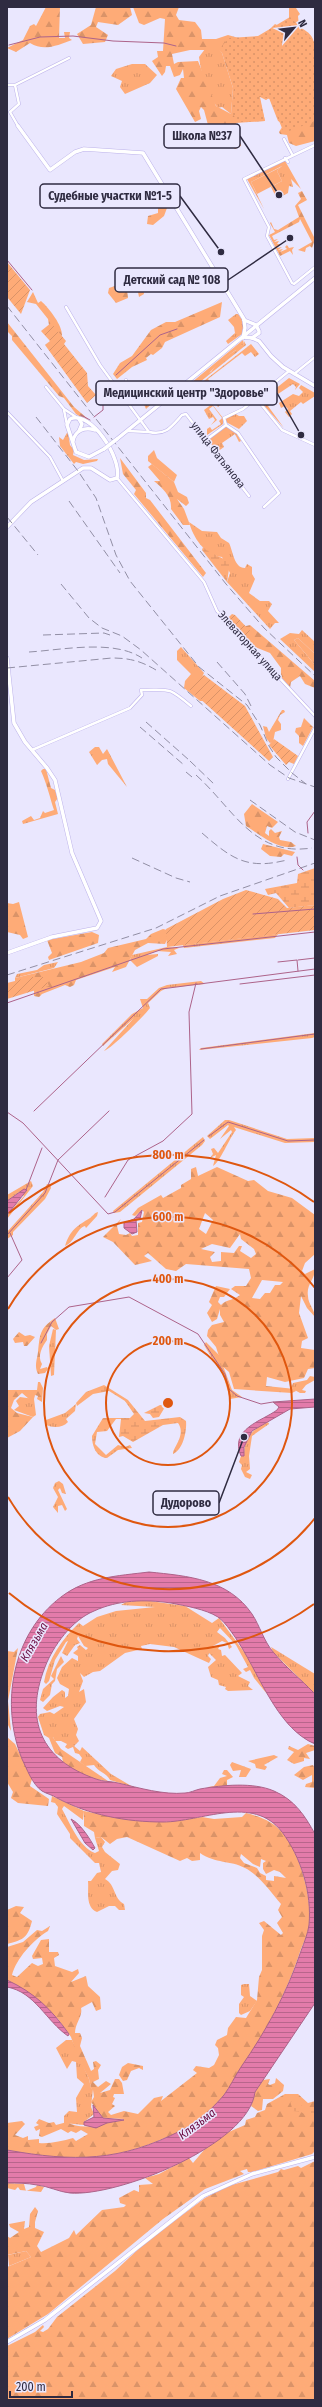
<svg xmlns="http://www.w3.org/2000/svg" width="322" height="2407" viewBox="0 0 322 2407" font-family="'Fira Sans Condensed',sans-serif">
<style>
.grass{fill:url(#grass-tufts)}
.forest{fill:url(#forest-firs);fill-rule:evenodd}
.wetland{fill:url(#wetland-marsh)}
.park{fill:url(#park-dots)}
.garden{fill:url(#garden-furrows)}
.pitch{fill:#feab77}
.water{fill:url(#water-rules);stroke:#ad638a}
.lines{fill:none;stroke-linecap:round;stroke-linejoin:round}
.stream{stroke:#ad638a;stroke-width:1}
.street-casing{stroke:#bcb2ea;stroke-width:3.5}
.secondary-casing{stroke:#bcb2ea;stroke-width:4.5}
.street{stroke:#fff;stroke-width:2.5}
.secondary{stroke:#fff;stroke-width:3.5}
.rail{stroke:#928fa5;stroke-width:1;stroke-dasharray:8 4;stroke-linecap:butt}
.secondary-bridge-casing{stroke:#bcb2ea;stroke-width:4.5;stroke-linecap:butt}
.secondary-bridge{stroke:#fff;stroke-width:3.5}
.ring{fill:none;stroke:#df570f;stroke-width:2}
.labels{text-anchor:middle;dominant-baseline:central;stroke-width:3;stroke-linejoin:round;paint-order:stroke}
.street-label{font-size:11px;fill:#2f2b41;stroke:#eae7fe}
.water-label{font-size:12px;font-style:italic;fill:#6d0e43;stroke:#eae7fe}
.centre{fill:#df570f;stroke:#eae7fe;stroke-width:2}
.ring-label{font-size:12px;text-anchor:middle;font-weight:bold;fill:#df570f;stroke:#eae7fe;stroke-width:3;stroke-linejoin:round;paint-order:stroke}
.leader{fill:none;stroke:#2f2b41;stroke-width:1.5}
.callout-dot{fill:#2f2b41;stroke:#eae7fe;stroke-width:1.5}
.callout{fill:#eae7fe;stroke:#2f2b41;stroke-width:1.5}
.callout-label{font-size:12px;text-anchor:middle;font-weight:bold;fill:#2f2b41}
</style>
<defs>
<pattern id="grass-tufts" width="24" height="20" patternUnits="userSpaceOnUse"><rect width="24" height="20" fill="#feab77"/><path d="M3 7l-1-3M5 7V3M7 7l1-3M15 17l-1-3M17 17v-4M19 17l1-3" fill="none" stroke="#da9368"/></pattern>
<pattern id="forest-firs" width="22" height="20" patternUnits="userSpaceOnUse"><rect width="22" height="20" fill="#feab77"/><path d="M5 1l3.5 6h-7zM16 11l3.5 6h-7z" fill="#da9368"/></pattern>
<pattern id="wetland-marsh" width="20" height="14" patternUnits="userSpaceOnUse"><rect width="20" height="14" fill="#feab77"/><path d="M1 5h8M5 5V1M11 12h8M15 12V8" fill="none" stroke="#da9368"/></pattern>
<pattern id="park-dots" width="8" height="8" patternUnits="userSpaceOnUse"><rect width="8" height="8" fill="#feab77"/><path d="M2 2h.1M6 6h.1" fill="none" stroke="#da9368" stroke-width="1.8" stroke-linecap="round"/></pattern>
<pattern id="garden-furrows" width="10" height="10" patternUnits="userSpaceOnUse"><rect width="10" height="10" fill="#feab77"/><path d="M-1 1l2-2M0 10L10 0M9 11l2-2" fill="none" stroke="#da9368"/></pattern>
<pattern id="water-rules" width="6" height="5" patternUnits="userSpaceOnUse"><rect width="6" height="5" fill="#e37baa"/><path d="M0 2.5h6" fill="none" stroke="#b8658c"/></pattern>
</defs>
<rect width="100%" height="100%" fill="#eae7fe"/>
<!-- grass -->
<g class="grass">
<path d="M205,49H219L222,53L233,88L231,114L222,107L218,108C207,95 201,74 199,57Z"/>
<path d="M132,64H145L157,75L150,83L125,94L120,87L122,81L111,76L116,69Z"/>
<path d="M284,159L301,189L291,179L293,187L289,186L288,193L277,199L271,187L282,181L277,171L282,166L251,182L264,209L247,179Z"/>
<path d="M236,314H238L244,322L242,334L228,344L226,341L235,333L234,327L228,320Z"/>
<path d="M243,340L244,344L222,360L200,382L191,383Z"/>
<path d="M251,344L259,354L255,357L251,352L245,356L242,353L208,379L210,382L207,385L212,390L210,392L220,404L226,400L218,407L200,384Z"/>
<path d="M289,378L300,384L295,390L296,387L293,384L269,400L271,403L268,406L284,428L260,401Z"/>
<path d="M301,385L315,393V396L303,404L301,402L290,411L292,414L289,417L285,412L288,409L285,406L281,408L279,403L293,394L299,396L303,392L299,388Z"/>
<path d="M155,389L161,395L146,409L142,400Z"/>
<path d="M212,404L223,418V424L207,435V429L210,427L212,430L221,424L219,421L222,418L213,406L209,409L217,420L211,425L215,420L213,417L209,419L204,410Z"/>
<path d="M234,413L239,416H244L247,421L239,429L226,422V419Z"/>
<path d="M226,426L234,429L241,441L239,442L235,434L222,443L224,447L217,452L208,440Z"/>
<path d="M68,431L70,445L74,450L73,455L84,460L98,459L97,461L83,464L76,462L74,464L60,446L59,437L63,440Z"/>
<path d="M154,450L157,458L177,475L174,482L148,461V456Z"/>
<path d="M189,522L202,531L217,532L221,538L229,543C233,551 234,568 245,568L247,564L252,567V574L255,579L249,593L260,601H269L272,604L268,611L279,623H275L270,629L227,582L230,573L222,557C204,555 193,537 189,522Z"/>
<path d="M302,630L315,642V654L298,638L294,640L315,665V672L280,639L290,633L299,634Z"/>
<path d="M181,647L204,673L201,679L194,683L208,701H200L184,688L185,681L191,674L177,660V651Z"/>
<path d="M95,747H99L103,754L107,749L127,787L108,764L107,759L102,760L97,765L89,752Z"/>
<path d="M278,934L275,938L184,948L183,945Z"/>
<path d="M167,947L179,948L174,950L177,954L168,956L171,952L157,951L146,955L158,954V956L137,967L130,960L132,955Z"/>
<path d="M58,962L54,968L15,978L17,974L37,970L44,965Z"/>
<path d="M201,981L205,984L167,988L161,991L148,1003L150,1008C144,1016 111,1049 104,1051L134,1018L103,1046L102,1044L132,1014L143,1008L140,999H147L159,988L167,985Z"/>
<path d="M315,1033V1037L312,1038L199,1050L201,1048Z"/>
<path d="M225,1120H229L287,1139L315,1138V1142L285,1143L234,1127L236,1130C229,1139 220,1162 213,1166L216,1155L210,1158L213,1154L211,1149L214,1148L218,1153L232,1132L231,1130L220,1139L229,1126L228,1125L210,1139L207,1136Z"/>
<path d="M203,1137L205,1141L202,1145L120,1212L114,1213L113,1211Z"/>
<path d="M31,1181L33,1186L7,1219V1215L24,1196L19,1192L7,1201V1195Z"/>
<path d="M47,1184H50L51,1188L45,1199L13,1232V1235L7,1239V1232L43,1192Z"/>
<path d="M98,1212L97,1216L86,1228L85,1226C77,1228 74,1243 65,1246C70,1230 77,1226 90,1218C93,1216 94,1213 98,1212Z"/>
<path d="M53,1329L56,1330L54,1375L51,1376L49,1346Z"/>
<path d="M206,1342L219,1355L232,1390L242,1397L230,1399L222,1371L218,1368L204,1345Z"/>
<path d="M310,1376L315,1377V1380L306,1385L302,1390L306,1391L305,1393H300L291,1388L293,1383L307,1380Z"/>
<path d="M20,1397L34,1399L36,1415L33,1417L14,1410L19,1406L16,1401Z"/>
<path d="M76,1404L75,1411L66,1419L68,1422C63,1428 53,1428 46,1425V1420L65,1413Z"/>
<path d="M268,1422L269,1424L252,1436L249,1456L250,1469L246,1472L252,1475L250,1479L245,1477L241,1469L242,1465L239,1462L241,1456H244C244,1438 252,1429 268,1422Z"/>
<path d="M59,1481L63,1484L66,1494L62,1493L60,1488L58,1490L67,1509L65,1511L62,1505L58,1506V1513L53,1507L58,1497L53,1488L55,1483Z"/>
<path d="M143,1600L185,1606L212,1623L219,1618L247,1656L267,1694L254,1678L250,1670L246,1672L243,1669L248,1667L236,1645L220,1628L217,1632L225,1638L232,1647L229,1649L227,1643L222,1641L211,1647L220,1646L218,1649L221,1650L222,1656L225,1655L242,1673L238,1676L250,1682L248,1686L253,1690L228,1691L225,1689L226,1687L219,1685L218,1680L211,1677L208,1667L216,1660L209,1653L208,1656L211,1659L209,1663L174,1647L150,1644L141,1646L142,1649L125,1653L100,1671L93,1672L84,1677L80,1673L83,1681L79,1692L84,1689L86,1702L74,1719L78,1729L76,1735L79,1741L74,1746L80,1751L82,1747L111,1774L133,1787L110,1780C107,1773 98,1772 94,1765L85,1766L80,1762L82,1758L79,1754L75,1753L73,1747L68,1749L65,1747L67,1744L61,1741H55L53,1737L49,1738L44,1735L38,1717L40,1714L50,1712L54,1714L64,1707L60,1706L47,1711L43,1708L53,1697L62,1690L65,1692V1698L68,1696L69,1689L60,1684L57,1678L62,1667L72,1658L78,1661V1656L73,1653L78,1649L77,1647L80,1645L86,1650L88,1648L84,1646L78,1636L77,1639L80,1643L75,1645L67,1656L62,1653L68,1641L66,1642L55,1660L49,1681L46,1684L44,1682C48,1659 62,1639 79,1623L83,1626L97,1617L116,1611L155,1607L121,1605L126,1602Z"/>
<path d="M271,1647L315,1674V1694L273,1652Z"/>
<path d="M61,1656L64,1662L57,1669L55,1681L52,1684L50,1695L43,1702L40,1700L43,1689L54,1679L51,1676Z"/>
<path d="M52,1796L84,1811L83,1820L64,1806L62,1809C70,1823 79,1847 95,1853L99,1851L95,1838L101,1837L105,1842L102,1847L105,1852L120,1864L118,1870L112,1871L105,1879C116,1885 113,1898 124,1904L125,1910H119L115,1906H109L97,1912C85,1907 89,1891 88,1881H91L97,1873L101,1872L99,1863H95L70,1838V1834L57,1814L58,1807L55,1803L51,1802Z"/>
<path d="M244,1984H249L250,1996L257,2001L250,2011L241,2015L239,2013V2004L244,1997L241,1995V1985Z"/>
<path d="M66,2040H72L89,2079L91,2088L93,2089L91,2107L94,2114L84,2122V2125L64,2123V2116L69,2111L77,2112L76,2098L84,2084L77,2078L76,2062L72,2061L67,2069L56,2048Z"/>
<path d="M7,2183L24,2184L26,2191L36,2187L37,2185L44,2187L41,2192L20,2190L18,2187L15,2190L7,2188Z"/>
<path d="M26,2251L31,2257L9,2266L8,2255Z"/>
</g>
<!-- forest -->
<g class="forest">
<path d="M46,7H60L59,38H65L64,32H70L69,38L72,40C58,45 44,52 30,43L16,52L7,48L23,40L30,26L34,24L36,26Z"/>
<path d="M96,7H130L132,15L118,25L98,22L96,27L108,35L105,42L83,44L77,34L91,25Z"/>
<path d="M133,7H179L176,15L179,20L195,22L201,30L202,39H216L228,35L256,43L275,24L283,28L315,92V141L296,146L289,143L287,135L280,134L279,132L284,124L278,121L269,98L266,100L260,97L265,121L236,123L241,146L235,149L214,133L213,126L208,125L204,110L201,107L199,111L201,119L195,122L176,89L181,78H184L183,69L180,75L174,77L170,66H166L165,72L162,76L152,61L158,57L157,51H163L165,19L160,18L144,25L139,23ZM190,50H219L222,53L233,88L231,114L216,106L198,61L178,62L174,64L172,54Z"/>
<path d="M289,7L296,8L300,14L298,16L299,27C312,33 315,39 315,53L289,18Z"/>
<path d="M302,191L307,200L298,205L315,239L312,248L310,246L306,248L305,252L298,250L312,242L300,219L299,222L272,236L274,240L278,239L274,242L279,241L277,244H280L277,248L282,247L278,250L283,249L280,252L287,249L285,247L287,245L289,248L294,247L292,250L293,255L290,251L280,256L269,235L275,232L270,223L271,222L274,229L278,230L299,217L295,206L301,199L298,193Z"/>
<path d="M162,203L167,208L164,216L153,225L147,224L148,216L158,213V206Z"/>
<path d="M134,276L137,278L138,285L143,287L144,294L139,297L138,292L127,289L128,298L116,303L108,293L109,288L118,285L121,286L125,280Z"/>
<path d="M33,292L38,303L41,301C49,308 63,326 62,336L49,325L48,319L36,304L27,302Z"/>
<path d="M222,302L220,317L165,342L162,348L153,355L151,354L146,358L147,360L132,367L117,379L113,374L120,363L132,356L151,330L166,322H175Z"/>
<path d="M7,322L74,407L88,419L87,421L76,414L64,398L59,396L12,340V336L7,331Z"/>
<path d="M244,341L246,345L200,382L206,373L211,372L218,362L236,350L235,349L244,344Z"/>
<path d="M120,458L146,493V498L150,500L206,573L203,577L134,494L136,490L123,474Z"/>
<path d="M152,464L174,482L178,492L187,497L189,503L186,506L177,499L184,509L190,525H183L171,509C172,496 163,489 154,481H160L148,467Z"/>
<path d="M250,625L315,681V688L305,684L300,676L291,682L290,688L281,677V668L270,653L255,647L240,631L242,627Z"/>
<path d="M298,638L315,654V665L294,640Z"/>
<path d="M282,710H284L285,712L280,715L278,720L281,724V730L275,732L273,742L270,743L266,738L263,726L267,727L269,732Z"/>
<path d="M304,718L313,727L303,746L299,743V736L295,732L296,728L301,727Z"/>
<path d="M43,769H46L51,788L55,790L58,798L55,802L58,814L23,824L22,821L31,816L34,820L40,818L43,811L45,813L54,810C50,798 47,784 41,771Z"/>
<path d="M252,804L278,822L272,828L267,826L265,833L269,836V831L271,829L275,833L282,831L279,837L280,840L291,842L296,846C280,852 259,834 246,826L244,814Z"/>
<path d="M263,844L295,852L292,856L284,854L281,857L270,856L261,849Z"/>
<path d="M19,902L28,937L23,939L20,935L7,932V903L13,904Z"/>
<path d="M163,929L171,931L165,944L148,943L135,950L126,967L112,972L115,967L76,980L74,985L70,987L65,985L42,994L39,997L34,996V987L15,981V978L81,962L104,953L108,948L146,939L151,934Z"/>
<path d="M92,932L99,935L98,943L49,960L48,957L52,953L47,940Z"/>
<path d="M196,1167L198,1176L217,1167L248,1181L254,1180L268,1191L292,1198L315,1215V1254L305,1263L302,1271L305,1274L315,1269C315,1279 306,1285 308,1296C308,1304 315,1310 315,1317L307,1308L301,1296L299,1313L308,1338L302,1341L301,1348L315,1350V1368L308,1369L304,1378L285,1382L267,1377L266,1386L295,1389L296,1391L292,1393L234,1389L229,1372L222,1366L216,1347L207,1336L208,1330L212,1325L224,1322L220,1315V1309L217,1319L212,1322L207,1313L212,1305L209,1302L216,1286L230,1289L224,1297H220L218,1302L221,1305C227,1299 235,1300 240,1295L231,1289L235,1286H246L251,1278L249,1269L186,1264L176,1271L166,1269L148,1253L144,1256L152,1261L135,1265L113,1242L103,1237L121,1219L117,1226L119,1234L126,1235L130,1233L132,1236L138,1235V1223L142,1222L144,1212L142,1210L135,1216L132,1215L138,1208L161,1195L163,1198L181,1188V1185L191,1179V1169ZM205,1213L213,1220L206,1234L199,1229ZM240,1234L241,1239L254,1249L256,1254L251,1258L240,1251L242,1246H239L234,1253L221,1252V1261L212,1262L210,1257L215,1252L201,1249L212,1244L230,1248ZM262,1280L283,1282L280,1285H275L270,1293H265L260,1299L252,1298Z"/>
<path d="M55,1318L59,1329L56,1330L51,1326L47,1334V1340C42,1347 37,1356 42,1364L40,1369L47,1367L48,1369L45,1373L38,1374C34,1366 37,1360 38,1352C40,1335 39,1329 55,1318Z"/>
<path d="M19,1332L25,1336L30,1335L35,1337L27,1346H24L23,1342L15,1343L13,1339Z"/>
<path d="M38,1382H40L43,1388L42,1402L37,1399L38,1396L35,1395L34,1399H29L22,1393L14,1400L11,1408L17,1413L33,1417L20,1431L7,1438V1390H37Z"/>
<path d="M18,1648L8,1701L11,1731L7,1723V1651L14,1652Z"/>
<path d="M52,1736L61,1749L108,1781C92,1780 75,1773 63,1762L62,1757L55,1753L49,1738Z"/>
<path d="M7,1737L15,1744L32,1779L30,1786L49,1799L48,1806L18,1803L11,1798L13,1792L7,1782Z"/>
<path d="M308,1744L315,1746V1750L306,1753L310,1759L304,1758V1761L294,1764L287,1760L294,1752L288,1749L289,1746L298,1750Z"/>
<path d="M274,1755L278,1757L264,1765L267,1767L265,1770L256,1768L255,1764L248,1761Z"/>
<path d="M232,1762L251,1769L246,1777H239L241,1770L233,1771L230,1765Z"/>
<path d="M313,1765L315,1769V1788L305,1787L306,1784L312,1782V1775L303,1780L294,1775L304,1767Z"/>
<path d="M224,1770H227L233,1777L227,1780V1786L208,1788V1787L214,1786L220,1778L227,1776L222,1774Z"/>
<path d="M84,1811L113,1817L164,1822L202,1817L214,1819L242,1817L246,1813C258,1816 269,1820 278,1828C299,1847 313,1899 309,1926C308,1934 304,1942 301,1949C285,1999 255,2053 224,2095C214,2108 199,2120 185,2129C178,2134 169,2136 160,2140C106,2163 64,2160 7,2150V2123L22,2121L25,2124L15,2135L23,2138L28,2136V2140L39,2139V2143C50,2144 62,2141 73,2138L76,2141L88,2134L81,2130L76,2133L71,2131L68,2133L61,2129L42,2137L39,2136L40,2129L36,2131L34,2127L39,2125L36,2123L39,2119L49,2123L54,2122L56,2125L67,2122C81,2130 95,2126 109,2122C114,2121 120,2122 124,2119L103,2118L91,2102L94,2097L93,2090L91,2088L89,2079L76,2052L71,2037L58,2019L7,1980V1947L23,1942L37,1930L42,1931L50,1926L48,1931C33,1940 16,1959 12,1975L17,1977L32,1963L38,1966L43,1964L42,1958L33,1959L32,1956L41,1940L49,1939V1952H58L59,1955L54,1958L55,1966L72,1972L78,1969L79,1973L71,1982L86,1976L88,1986L100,1997L101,2009L96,2011L92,2002L81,2008C83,2016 75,2023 75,2033H80L82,2038L80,2046L91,2071L94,2069L93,2062L96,2061L101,2065L98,2070L99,2079L93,2082L98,2087L106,2081L111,2084L100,2093L110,2090L115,2079H119L122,2083L124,2094H114L113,2097L115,2098L112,2104L115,2106L108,2112L111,2115L124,2111L138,2114L154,2098L163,2096L161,2101L197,2073L193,2070L196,2066L209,2068L214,2065L219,2055L218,2048L215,2045L217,2040L227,2035L228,2028L236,2017L246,2018L257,2000L259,1977L262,1970V1936L264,1930L259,1923L264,1921L281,1935L283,1933L277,1923L282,1917L278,1910L281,1904C270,1891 259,1875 245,1868C230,1860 216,1864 200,1853V1860L192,1861L187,1858L180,1861L127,1837L117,1839L110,1844L101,1837L95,1838L94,1832L84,1826ZM241,1854L253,1864L260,1867L261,1859L266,1861L263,1863V1869L266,1874L274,1870L280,1872L286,1878L274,1876V1881L266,1880V1876L260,1873L257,1868L244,1863L240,1858Z"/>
<path d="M16,1906L24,1907L20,1913L32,1921C28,1937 24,1940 7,1944V1910Z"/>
<path d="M128,2063L143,2066V2070L139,2068L131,2071L127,2080L123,2081L119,2075L122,2067Z"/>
<path d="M276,2078L284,2085L283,2091L273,2099H263L262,2110L258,2111L251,2106L255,2092L263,2080L270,2079L268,2084L270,2085L275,2083Z"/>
<path d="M285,2094H298L308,2103L315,2101V2151L312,2154L252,2172H248L247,2169L240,2171L244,2174L205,2189L163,2219L48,2314L7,2339V2267L31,2257L26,2251L7,2255V2236L10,2238L19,2232L10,2227L9,2224L25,2221L24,2229L29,2227L30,2214L35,2207L38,2211L35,2222V2228L44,2232L37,2246L41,2252L69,2238L74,2230L76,2235L102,2210L124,2207L126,2205L120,2203L119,2198L134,2190L139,2192V2185L153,2184L145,2178L159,2174L189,2158L193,2163L204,2150L224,2134L245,2125L246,2120L255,2117L257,2113L265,2110L267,2104Z"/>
<path d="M315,2161V2400H7V2346L35,2332L43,2325L44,2327L40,2331L43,2332L48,2329L57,2317L115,2271L146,2242L205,2198L228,2186L278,2172L281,2169L284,2170L298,2166L301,2168Z"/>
</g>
<!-- wetland -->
<g class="wetland">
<path d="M203,547C212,555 221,556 230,563L227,582L202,550Z"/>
<path d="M315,868V905L289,908L276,893L268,895L265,889L297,883L298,874Z"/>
<path d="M104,1385L128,1400L145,1421L180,1417L186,1421C187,1431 183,1450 173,1454V1452C177,1443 185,1433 178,1423L163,1425L133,1442L123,1436L119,1437L121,1419H116L107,1431L97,1432L95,1444L106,1455L118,1445L125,1447L130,1445L132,1448L118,1450L107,1458C96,1457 92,1446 92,1436L103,1418H130L134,1414L125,1401L109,1391L93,1394L77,1406L76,1403L86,1392Z"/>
<path d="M160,1405H164L165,1407L159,1417L153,1418L150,1414L144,1413Z"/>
<path d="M290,2101L315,2111V2120L301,2112L293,2111Z"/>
</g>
<!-- park -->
<path class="park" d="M290,17L315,43V121L284,133L270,99L259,96L265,121L238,122L232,113L234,88L222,46L229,38L258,36Z"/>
<!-- garden -->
<g class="garden">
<path d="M7,262L30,290L21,314L7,297Z"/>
<path d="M51,323L66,341L64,344L87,373L88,386L96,395L87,403L45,345L50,341L41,331Z"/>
<path d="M232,614L235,615L253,634L247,640L228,618Z"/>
<path d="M204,675L245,706L273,757L269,761L187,687Z"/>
<path d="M274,739L298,756L294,764L289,762L286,765L269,745Z"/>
<path d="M246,890L278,899L287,908L315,905V930L167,947L166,929L223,899Z"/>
<path d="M31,977H45L49,986L7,999V983Z"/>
</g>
<!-- pitch -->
<path class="pitch" d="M283,166L277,171L282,181L257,194L251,182Z"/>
<!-- water -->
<g class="water">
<path d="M24,1189L27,1190L7,1215V1201Z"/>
<path d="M142,1210L140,1219L136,1220L137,1232L132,1234L124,1228V1223L134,1219Z"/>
<path d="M315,1399V1407L290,1409L252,1431L244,1447V1456H241C229,1429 262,1421 277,1410L279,1407L273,1402Z"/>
<path d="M149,1572C188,1576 228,1579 252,1614C260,1626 264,1642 274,1653C286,1668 302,1680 315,1694V1744C276,1728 258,1670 235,1637C230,1630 225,1622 218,1617C205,1609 186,1606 171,1603C144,1599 118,1600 94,1611C72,1620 53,1646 45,1667C24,1720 41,1760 96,1779C103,1782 111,1781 118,1783C140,1788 163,1795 185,1793C190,1793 195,1790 200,1789C223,1785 253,1782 274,1791C295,1800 305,1816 315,1834V2003L255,2092C249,2145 117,2197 70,2193C59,2192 48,2186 37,2185C27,2183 17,2183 7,2183V2150C74,2162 120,2162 182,2130C197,2123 213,2108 224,2095C230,2087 235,2076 241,2067C266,2031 287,1993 301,1951C304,1943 308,1933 309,1925C312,1893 301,1857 282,1832C253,1794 201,1822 163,1822C126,1822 89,1815 57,1798C53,1795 47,1794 42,1791C32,1784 27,1769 22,1759C0,1704 12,1634 61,1597C87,1577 117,1576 149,1572Z"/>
<path d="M71,1819C81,1824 90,1839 95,1848L93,1850L85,1843Z"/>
<path d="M7,1980C35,1993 51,2009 69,2034L68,2036C46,2021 35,1992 7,1987Z"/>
<path d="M93,2105L103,2118L124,2120L107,2123L96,2128L84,2125V2122L94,2117Z"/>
</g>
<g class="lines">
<!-- stream -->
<g class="stream">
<path d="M9,45L40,37L73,36L113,41L164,43L176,46"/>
<path d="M7,260L32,290"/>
<path d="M116,375L160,335L177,329"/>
<path d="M81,415L90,420"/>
<path d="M94,417L103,410V401L108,396L105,386L101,382"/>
<path d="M308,833L307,822L315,811"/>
<path d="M297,857L298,865L303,870"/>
<path d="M253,914L315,909"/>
<path d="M298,960L315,958"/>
<path d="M278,962L297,960L298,971"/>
<path d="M240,984L315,975"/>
<path d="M7,1003L163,949L315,932"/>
<path d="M201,1049L315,1034"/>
<path d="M34,1111L161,989L315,969"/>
<path d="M7,1112L23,1123L108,1214L115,1212L204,1140"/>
<path d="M209,1136L228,1122L288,1141L315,1140"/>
<path d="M26,1190L42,1148"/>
<path d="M105,1197L128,1160L163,1141L192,1114L189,1012L196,983"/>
<path d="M7,1235L45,1193L58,1160L109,1111"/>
<path d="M7,1278L22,1260L10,1233"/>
<path d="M41,1343L52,1322L69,1307L129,1297L198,1334L225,1374L229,1389L237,1396L261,1404L273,1402"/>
</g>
<!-- street casing -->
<g class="street-casing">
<g id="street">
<path d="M7,85H15L69,58"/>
<path d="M15,85L19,104L10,112L18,126"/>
<path d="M284,139L292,154"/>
<path d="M315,145L244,179L269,227L267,236L292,283L294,284L315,267"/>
<path d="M285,158L288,162"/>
<path d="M66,307L100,365L149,432C166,436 172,426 182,415L186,414L249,496"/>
<path d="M294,374L315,357"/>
<path d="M46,387L64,409L76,417"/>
<path d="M256,398L282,430L315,445"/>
<path d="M125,400L127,396L126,380"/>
<path d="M64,410L67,425"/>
<path d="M7,412L50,457L63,481"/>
<path d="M226,425L238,433L279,493L264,507"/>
<path d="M128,431L149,432"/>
<path d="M206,440L226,425L224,418L243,409L289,371"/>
<path d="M117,478L204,582L217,611L315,716"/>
<path d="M32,750L130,708L142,695L141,690C170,690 167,686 191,706"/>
<path d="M288,779L315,728"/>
</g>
</g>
<!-- secondary casing -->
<g class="secondary-casing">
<g id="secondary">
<path d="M18,126L50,170L75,152L84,149L143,153L244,319L245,328L243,338"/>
<path d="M244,320L256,325L259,331"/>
<path d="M244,337L252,338L259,341L271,356L283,367L315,386"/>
<path d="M252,338L259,333"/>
<path d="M79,431L82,424L79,419"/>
<path d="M117,439L315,278"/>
<path d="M73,441C75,430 85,427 95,430"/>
<path d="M7,527L31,502L83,468H91L110,480L117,478C122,458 91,410 70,419L67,425L76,452L89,457L104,449"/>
<path d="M7,658L14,723L25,742L47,768L55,780L72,853L101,921L97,928L52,937L7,953"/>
<path d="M7,2342L45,2320L203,2196L252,2174L315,2157"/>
</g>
</g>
<!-- street -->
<use href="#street" class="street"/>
<!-- secondary -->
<use href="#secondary" class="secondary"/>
<!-- rail -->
<g class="rail">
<path d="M7,306L226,584L264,628L315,676"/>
<path d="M36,417L78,471L96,498L116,555L130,581L199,667L247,705L260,725L269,746L276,757L292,773L306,784"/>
<path d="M69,501L120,573"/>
<path d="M7,517L38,555"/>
<path d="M61,584L89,618L102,628L122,636L141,650L270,765L289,778L315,787"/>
<path d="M43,635L104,633L110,635"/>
<path d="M29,652C62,650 113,639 142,658"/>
<path d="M217,662L245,694L251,706"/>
<path d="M7,668L112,658C129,658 141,661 156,670"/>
<path d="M146,722L189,760"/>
<path d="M140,727L184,765"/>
<path d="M190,761L214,784"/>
<path d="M186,772L192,777"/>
<path d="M196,775C234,809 253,857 312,848"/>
<path d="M250,800L295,832L315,840"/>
<path d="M202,833C232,859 247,870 287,860"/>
<path d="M132,858L176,878L190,882"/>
<path d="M7,975L156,928L220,896L315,863"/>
</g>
<!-- secondary-bridge casing -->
<g class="secondary-bridge-casing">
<path id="secondary-bridge" d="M104,449L117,439"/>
</g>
<!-- secondary-bridge -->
<use href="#secondary-bridge" class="secondary-bridge"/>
</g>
<!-- distance rings -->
<g class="ring">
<circle cx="168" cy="1403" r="62"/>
<circle cx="168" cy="1403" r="124"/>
<path d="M315 1518A186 186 0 0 1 8 1497M8 1309A186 186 0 0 1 315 1288"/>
<path d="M314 1604A248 248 0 0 1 9 1593M9 1213A248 248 0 0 1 314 1202"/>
</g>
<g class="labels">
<!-- street labels -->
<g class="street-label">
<text transform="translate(218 455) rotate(52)">улица Фатьянова</text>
<text transform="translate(250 646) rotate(48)">Элеваторная улица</text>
</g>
<!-- water labels -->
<g class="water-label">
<text transform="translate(34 1642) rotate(-60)">Клязьма</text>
<text transform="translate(197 2124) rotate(-37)">Клязьма</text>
</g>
</g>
<circle cx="168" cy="1403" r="6" class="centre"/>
<g class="ring-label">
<text x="168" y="1159">800 m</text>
<text x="168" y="1221">600 m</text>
<text x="168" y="1283">400 m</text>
<text x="168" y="1345">200 m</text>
</g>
<!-- callouts -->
<path class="leader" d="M279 195L240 136M221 252L180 196M290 238L228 280M301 435L277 393M244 1437L219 1503"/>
<g class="callout-dot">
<circle cx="279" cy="195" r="4"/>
<circle cx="221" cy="252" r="4"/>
<circle cx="290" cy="238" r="4"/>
<circle cx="301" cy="435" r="4"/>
<circle cx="244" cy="1437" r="4"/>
</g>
<g class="callout">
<rect x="164" y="124" width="76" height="24" rx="4"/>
<rect x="40" y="184" width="140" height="24" rx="4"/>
<rect x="115" y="268" width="113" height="24" rx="4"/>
<rect x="96" y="381" width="181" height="24" rx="4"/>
<rect x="153" y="1491" width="66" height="24" rx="4"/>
</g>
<g class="callout-label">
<text x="202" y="140">Школа №37</text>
<text x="110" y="200">Судебные участки №1-5</text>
<text x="172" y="284">Детский сад № 108</text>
<text x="186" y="397">Медицинский центр "Здоровье"</text>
<text x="186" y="1507">Дудорово</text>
</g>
<!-- border -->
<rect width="322" height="2407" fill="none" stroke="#2f2b41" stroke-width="16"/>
<!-- north arrow -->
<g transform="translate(294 28) rotate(62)" stroke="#eae7fe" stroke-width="3" paint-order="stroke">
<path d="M0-3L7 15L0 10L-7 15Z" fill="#2f2b41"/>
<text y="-6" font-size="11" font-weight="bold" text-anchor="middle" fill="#2f2b41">N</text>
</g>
<!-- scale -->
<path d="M10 2391v6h62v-6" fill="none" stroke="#2f2b41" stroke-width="2"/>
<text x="16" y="2391" font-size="12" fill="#2f2b41" stroke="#eae7fe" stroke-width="3" paint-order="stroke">200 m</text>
</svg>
